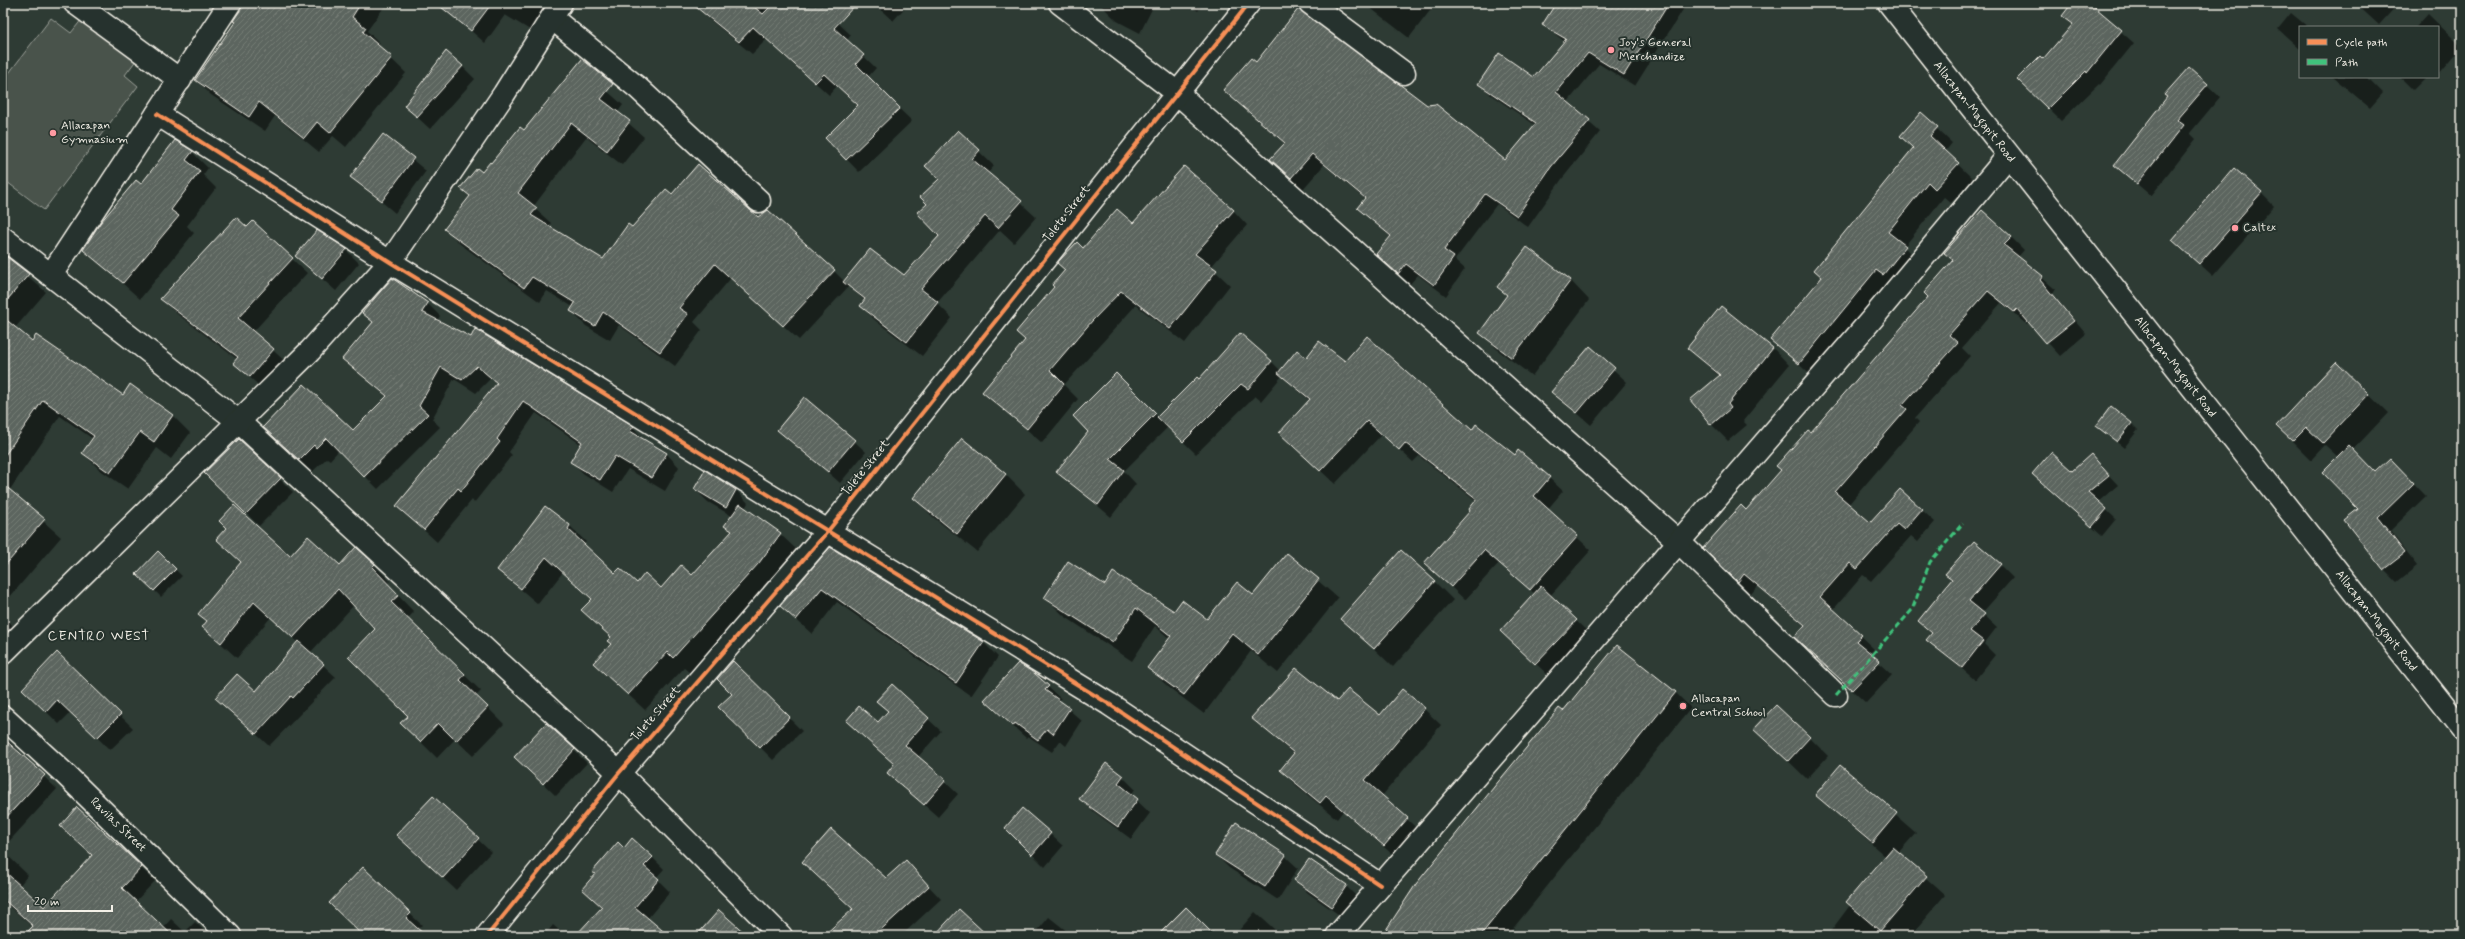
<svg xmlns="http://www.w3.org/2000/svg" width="2465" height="939" viewBox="0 0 2465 939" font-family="Mynerve,sans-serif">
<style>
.pitch{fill:#48524c;stroke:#9ea29a}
.shadow{fill:#0007}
.building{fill:url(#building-hatch);stroke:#f4f1e8}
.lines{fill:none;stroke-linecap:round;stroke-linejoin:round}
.minor-casing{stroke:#f4f1e8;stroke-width:25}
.trunk-casing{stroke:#f4f1e8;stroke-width:25}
.minor{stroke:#26332d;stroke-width:22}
.trunk{stroke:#26332d;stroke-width:22}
.quiet{stroke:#40c37c;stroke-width:3;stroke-dasharray:6 3;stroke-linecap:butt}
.cycleway-casing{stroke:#26332d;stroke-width:6}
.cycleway{stroke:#f78f57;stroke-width:4}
.poi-dot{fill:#ff9aa2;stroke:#26332d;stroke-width:1.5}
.labels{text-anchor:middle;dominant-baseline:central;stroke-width:4;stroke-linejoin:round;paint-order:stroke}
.poi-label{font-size:12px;fill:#f4f1e8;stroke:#26332d;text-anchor:start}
.street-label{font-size:12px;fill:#f4f1e8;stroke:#26332d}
.quarter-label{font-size:14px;letter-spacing:1px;fill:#f4f1e8;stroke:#26332d}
</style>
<defs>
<pattern id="building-hatch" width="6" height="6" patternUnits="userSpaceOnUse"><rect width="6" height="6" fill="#5c655e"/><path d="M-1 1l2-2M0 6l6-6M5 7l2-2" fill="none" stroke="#747c75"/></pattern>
</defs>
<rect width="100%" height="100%" fill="#2e3b34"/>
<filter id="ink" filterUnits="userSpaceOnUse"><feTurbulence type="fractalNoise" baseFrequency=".025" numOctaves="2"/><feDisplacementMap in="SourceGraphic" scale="8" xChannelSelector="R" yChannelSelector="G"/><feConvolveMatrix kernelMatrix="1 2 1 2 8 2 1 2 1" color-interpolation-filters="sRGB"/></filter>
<g filter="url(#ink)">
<!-- pitch -->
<path class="pitch" d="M51,18L71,33L82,19L137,59L125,75L138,86L44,210L3,179V81Z"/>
<!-- shadow -->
<g class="shadow">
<path d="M246,3H387L367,31L380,43L378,46L406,73L346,147L333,136L319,152L275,116L265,131L211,95L196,80L235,23Z"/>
<path d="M464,3H546L530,30L505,15L485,43L455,17Z"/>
<path d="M699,3H817L851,35L847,40L876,68L867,78L912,121L859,172L826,138L859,106L837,86L829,95L767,39L752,54L709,19L697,6Z"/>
<path d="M873,3H909L893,21Z"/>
<path d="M1104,3H1155L1140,33L1117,21L1102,6Z"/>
<path d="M1187,3H1204L1198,11Z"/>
<path d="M1364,3H1436L1409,38Z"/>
<path d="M1554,3H1679L1684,8L1635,86L1599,64L1567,103L1600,132L1562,179L1528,227L1497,204L1455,260L1465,269L1446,296L1418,275L1410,284L1389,265L1391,237L1358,208L1365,199L1324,165L1303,189L1283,171L1272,159L1285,144L1236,101L1256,64L1427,106L1505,161L1535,125L1491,95L1480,84L1534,78L1565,42L1544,25L1556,5Z"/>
<path d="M2074,3H2088L2134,43L2100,85L2099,84L2061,121L2018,79L2043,61L2073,25L2063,16Z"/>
<path d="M2355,3H2399L2379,25Z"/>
<path d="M2291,13L2308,27H2300V49L2278,29Z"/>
<path d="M2428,14L2462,47L2438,75V27H2416Z"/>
<path d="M578,65L623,105L617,113L644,137L622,165L586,137L533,207L551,223L548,227L603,260L633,228L672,196L758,219L834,271L845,282L904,277L940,235L928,204L940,179L958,131L994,166L988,173L1036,217L1014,243L1000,230L937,303L952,318L922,356L876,321L861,306L865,301L849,286L799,340L731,278L694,322L702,330L675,366L619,325L610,340L586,326L571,311L573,307L547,291L540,302L460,244L446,229L470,197L462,188L492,164L525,132Z"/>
<path d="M462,66L475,79L430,129L405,106Z"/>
<path d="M2189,68L2220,97L2190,133L2196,139L2151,196L2115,165L2169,98Z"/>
<path d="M2333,77H2367L2383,93L2370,108Z"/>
<path d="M2400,77H2426L2413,90Z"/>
<path d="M1921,114L1952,143L1945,152L1973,179L1951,203L1944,197L1904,247L1920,262L1815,379L1772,340L1823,277L1914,148Z"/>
<path d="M383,135L426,171L395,213L352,177Z"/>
<path d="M192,152L208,168L203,175L216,188L187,226L194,233L140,299L84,249L141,186Z"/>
<path d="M2261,193L2274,206L2213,276L2173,240Z"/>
<path d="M1233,210L1247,225L1211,267L1230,285L1185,343L1136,305L1064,385L1078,399L1042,443L984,392L1026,340L1056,287L1083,250L1133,224Z"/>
<path d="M253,222L307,273L253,332L288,364L265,391L234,363L237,359L176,313L161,299Z"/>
<path d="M317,231L346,250L359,263L336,291L296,256Z"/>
<path d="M2011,237L2024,250L2018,257L2055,289L2052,294L2086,334L2060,356L2029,322L2027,324L2001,303L1962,348L1970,356L1915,418L1919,422L1848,505L1870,523L1900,490L1935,522L1918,542L1911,536L1871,581L1863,575L1833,610L1874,649L1869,654L1892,675L1866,703L1808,650L1805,626L1758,586L1751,594L1704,548L1746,511L1930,298L1953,261L1945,252Z"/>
<path d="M3,245L8,250V259L46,292L15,328L32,342L123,396L131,386L173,416L190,433L171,459L157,448L128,489L100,470L83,453L93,439L60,416L9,491L61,537L3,605Z"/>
<path d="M1527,249L1571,281L1589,300L1532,376L1499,351L1480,332L1508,296L1499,287Z"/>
<path d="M427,303L440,316L437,321L633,427L645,441L667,454L679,467L665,491L628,469L613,492L584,474L571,461L582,445L536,413L509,452L512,455L474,503L472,500L437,542L397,506L498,384L491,378L476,393L454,379L432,419L440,427L378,489L339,450L330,460L327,458L312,472L277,440L353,431L387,397L344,359L373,323L364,313Z"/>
<path d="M1721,307L1773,348L1789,365L1743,421L1747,425L1728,441L1711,424L1720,377L1688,348Z"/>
<path d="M1590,348L1627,382L1591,425L1553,392Z"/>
<path d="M1306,359L1345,362L1515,456L1549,478L1563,491L1547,510L1591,550L1550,596L1589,633L1549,676L1514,643L1535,594L1499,563L1465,600L1425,563L1472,511L1477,501L1419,456L1413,462L1382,434L1335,484L1294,446L1310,401L1282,376L1261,401L1255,396L1196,454L1168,427L1124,471L1136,484L1111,517L1058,472L1089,431L1116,374L1158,417L1199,381L1271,361L1281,371Z"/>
<path d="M2336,363L2388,413L2353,450L2375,473L2403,472L2426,496L2390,531L2417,566L2397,582L2384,569L2346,520L2359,509L2338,457L2325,445L2311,460L2277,426Z"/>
<path d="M2131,423L2138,430L2124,448L2097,426Z"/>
<path d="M779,429L854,441L866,452L840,483Z"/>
<path d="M962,439L1006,475L1025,494L977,552L933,517L914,498Z"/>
<path d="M239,440L293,492L259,526L206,473Z"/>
<path d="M2091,456L2118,485L2098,502L2116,519L2102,536L2033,474L2072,472Z"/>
<path d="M695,489L736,490L748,503L745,508L780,534L796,549L775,579L690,673L684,668L645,710L611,679L612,638L599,626L593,599L563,572L538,604L498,570L546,508L570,526L586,542L583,545L615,574L637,584L661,589L692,577L732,532L725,526L732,516L708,502Z"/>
<path d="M217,539L290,557L340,566L374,565L390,581L387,584L414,612L407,619L481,691L476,696L504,724L473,756L455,739L437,758L418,739L377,629L354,605L310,653L336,677L269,746L230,710L256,692L298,643L271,617L237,658L203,627L207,622L199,614L242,563Z"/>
<path d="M831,549L984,643L998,657L971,696L837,602L812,634L781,606Z"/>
<path d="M158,553L182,576L161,597L138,574Z"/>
<path d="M1287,554L1338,598L1278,673L1251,651L1204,714L1167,686L1148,667L1170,639L1155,626L1132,661L1064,616L1045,597L1105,586L1174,612L1208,620L1253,596Z"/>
<path d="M2000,565L2013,578L1982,613L1997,627L1984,644L1995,655L1975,680L1928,640L1932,634L1919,621L1952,580L1947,574Z"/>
<path d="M1434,581L1453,600L1393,667L1342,618Z"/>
<path d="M3,612L16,631L3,639Z"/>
<path d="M1617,646L1676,693L1691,708L1507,936H1380L1383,933L1384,934Z"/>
<path d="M57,654L133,728L110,750L71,712L59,724L23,689Z"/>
<path d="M733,662L802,731L773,760L720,707L733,694Z"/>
<path d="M1048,687L1061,699L1059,701L1082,721L1066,746L1060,741L1052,752L1028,736L1026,738L998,713Z"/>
<path d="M878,701L928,719L941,731L918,757L958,794L938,817L888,773L895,765L878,724L889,712Z"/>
<path d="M1337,703L1380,717L1424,709L1441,725L1382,796L1424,835L1401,862L1343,811L1337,819L1298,787L1281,770L1294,755L1253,718Z"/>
<path d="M546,724L587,763L556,796L529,770Z"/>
<path d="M1755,729L1809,737L1828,756L1807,779Z"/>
<path d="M3,735L18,750L17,751L57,789L3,848Z"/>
<path d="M1840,767L1916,833L1898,853L1945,895L1910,936H1827L1886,857L1816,795Z"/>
<path d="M1122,776L1135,789L1131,795L1150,813L1131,839L1093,811L1081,799Z"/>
<path d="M433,797L491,852L456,890L410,848Z"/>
<path d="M77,809L155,881L135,902L163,928L171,919L185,932L195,922L210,936H43L3,901V851L28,875L19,886L44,908L93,856L75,839Z"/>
<path d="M1006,828L1050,834L1063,846L1045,867Z"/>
<path d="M624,849L652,857L664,869L656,878L670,892L647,919L668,936H577L602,908L583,889Z"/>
<path d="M1216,855L1285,856L1298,868L1278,900L1229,868Z"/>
<path d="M803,862L886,880L906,862L941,899L901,936H838L854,909Z"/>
<path d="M1295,880L1346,886L1359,899L1345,919L1308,893Z"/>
<path d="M1255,912L1282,936H1234Z"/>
<path d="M410,914L422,925L417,930L424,936H364Z"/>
<path d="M1049,917L1073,936H1033Z"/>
<path d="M553,925L566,936H544Z"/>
</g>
<!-- building -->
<g class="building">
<path d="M245,3H361L352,17L366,28L363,32L392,57L330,133L317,122L304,138L259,102L249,117L195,80L235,22L233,21Z"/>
<path d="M436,3H492L471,31Z"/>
<path d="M691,3H749L763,14L774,3H857L834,28L864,55L856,64L900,108L846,160L825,138L858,105L824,74L815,83L753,27L739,42Z"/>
<path d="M1556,3H1669L1624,75L1588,53L1556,92L1590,120L1551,167L1517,216L1485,194L1444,250L1454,257L1434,285L1406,264L1398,274L1376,254L1391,236L1357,208L1365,198L1312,154L1291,178L1270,159L1285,143L1223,90L1251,58L1256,62L1299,8L1427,105L1436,104L1505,160L1536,123L1478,84L1499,53L1534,77L1566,39L1542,25Z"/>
<path d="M2072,3H2090L2122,30L2087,73L2086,71L2048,109L2017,79L2040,56L2043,59L2073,24L2062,16Z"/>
<path d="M446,51L463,66L417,117L404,106Z"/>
<path d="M582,59L613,84L601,99L630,121L607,151L571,123L518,193L537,208L531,215L603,259L628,224L632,227L666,189L672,194L698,164L758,217L768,210L835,270L783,326L715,264L679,308L688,314L660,352L603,312L595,326L570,311L575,303L532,277L524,288L444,229L470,196L460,188L477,168L482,172L490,162L491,163L520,127L524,130Z"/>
<path d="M2189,67L2208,84L2177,120L2184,125L2137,184L2114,165L2167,97L2164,95Z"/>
<path d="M1921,112L1938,127L1930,136L1959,163L1935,189L1928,182L1888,232L1906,246L1883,275L1876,270L1799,364L1770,340L1822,277L1814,270L1913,148L1900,136Z"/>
<path d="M958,130L980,150L972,159L1022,201L998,228L985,216L921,289L938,302L907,342L860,306L865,299L843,282L870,249L904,275L939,236L917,213L927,204L920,197L939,179L925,166Z"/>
<path d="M383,134L414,158L382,201L350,177Z"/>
<path d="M175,140L193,151L186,160L200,171L171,210L179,216L123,283L83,250L100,223L136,180L141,184Z"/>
<path d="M1184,166L1234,210L1195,254L1217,270L1170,329L1121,291L1092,321L1050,370L1064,384L1027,429L982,392L1025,340L1016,332L1054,287L1052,285L1065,270L1057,263L1077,242L1083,248L1117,209L1133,223Z"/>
<path d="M2234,168L2262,192L2199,264L2172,240Z"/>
<path d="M1982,210L2012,237L2004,245L2043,276L2040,280L2074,321L2046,343L2017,309L2014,312L1988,291L1949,335L1958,343L1902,405L1907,409L1835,492L1870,522L1900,489L1922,509L1904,530L1897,524L1857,569L1850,563L1820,597L1862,635L1856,641L1880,661L1852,690L1794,637L1805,625L1744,574L1738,582L1703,548L1741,505L1746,510L1781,470L1776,466L1808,430L1811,432L1928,297L1924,293L1953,260L1944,253Z"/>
<path d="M236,217L247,227L253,221L293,258L238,318L274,349L250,377L233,363L238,357L160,299Z"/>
<path d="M317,230L347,249L322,279L295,256Z"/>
<path d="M1527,247L1571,280L1512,358L1479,333L1507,295L1497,287Z"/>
<path d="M3,254L29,274L3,305Z"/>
<path d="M392,278L428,303L422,312L471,337L475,329L634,426L630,431L667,453L652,478L615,456L600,480L570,462L582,442L523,401L497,439L500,442L461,491L458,488L424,530L396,506L497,383L477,366L462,380L441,367L419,406L428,414L364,477L326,438L316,448L314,445L299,460L263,427L304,384L353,430L387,396L342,359L373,322L362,313Z"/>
<path d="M1721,306L1773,348L1728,404L1731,408L1711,425L1690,400L1720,375L1687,348Z"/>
<path d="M3,317L32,341L36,335L123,395L130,384L173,415L154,442L140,432L110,473L82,453L94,436L43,400L3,458Z"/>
<path d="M1240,333L1272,361L1248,389L1241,384L1183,442L1157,417L1197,377L1199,379Z"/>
<path d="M1367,336L1472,430L1476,424L1515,455L1518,450L1550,477L1534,496L1578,536L1530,590L1484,550L1451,587L1424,563L1470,511L1469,509L1477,499L1405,443L1399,450L1367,421L1320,471L1279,433L1310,399L1278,373L1297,350L1306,358L1319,341L1345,361Z"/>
<path d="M1590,346L1615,368L1577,413L1551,392Z"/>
<path d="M2336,362L2369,394L2323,443L2306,427L2292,441L2276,426Z"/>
<path d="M1116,373L1156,413L1110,459L1124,470L1098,505L1056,472L1088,432L1073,416Z"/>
<path d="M804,397L855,440L828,472L777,430Z"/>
<path d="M2111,406L2132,423L2117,442L2096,426Z"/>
<path d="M962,438L1006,474L957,534L913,498Z"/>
<path d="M239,439L281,478L246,514L204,473Z"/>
<path d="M2349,445L2375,472L2390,458L2414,483L2378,518L2405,553L2383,570L2344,520L2358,509L2322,472Z"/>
<path d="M2051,452L2072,471L2091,454L2109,475L2088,492L2107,509L2092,527L2032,474Z"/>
<path d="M705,470L736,490L726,508L694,489Z"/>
<path d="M3,484L45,519L3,568Z"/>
<path d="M740,504L781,533L759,563L673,658L667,652L628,695L593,663L611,644L607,641L611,637L581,610L592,599L546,557L521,589L497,570L545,506L570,525L568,529L615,573L620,568L637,583L645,573L661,588L681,565L692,575L732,531L724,526Z"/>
<path d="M234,505L290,556L308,536L340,565L356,547L375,564L372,567L399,595L391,602L465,674L460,680L488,707L456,741L438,723L420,742L400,723L408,716L348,657L375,629L338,589L293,638L254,602L221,643L202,627L207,621L198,614L241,562L216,539L226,528L219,521Z"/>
<path d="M1974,541L2001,564L1969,601L1985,614L1970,631L1983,641L1962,668L1926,640L1932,633L1918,621L1952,579L1945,574Z"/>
<path d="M830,547L984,642L956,683L822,588L796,620L780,606Z"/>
<path d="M1401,550L1435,581L1374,649L1340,619Z"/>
<path d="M158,551L176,569L154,591L136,574Z"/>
<path d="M1287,553L1319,579L1258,655L1232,633L1184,695L1147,668L1171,636L1136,608L1113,642L1044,598L1068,561L1105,585L1113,572L1174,611L1182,600L1207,619L1237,582L1253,595Z"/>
<path d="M1541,586L1577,620L1535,664L1500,631Z"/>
<path d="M298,641L324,664L293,698L291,696L256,734L215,698L237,674L256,691Z"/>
<path d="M1617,645L1676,692L1480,936H1382L1416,884L1498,782L1559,708L1563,711Z"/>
<path d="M57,652L121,714L97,738L57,700L46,712L22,689Z"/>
<path d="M733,661L790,717L760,748L718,707L732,694L717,679Z"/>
<path d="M1018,663L1034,673L1049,686L1045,690L1070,708L1053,734L1047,729L1038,740L1015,723L1013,726L984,700Z"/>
<path d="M1296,668L1337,701L1348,689L1380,715L1402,689L1425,708L1365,780L1408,818L1384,846L1326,796L1320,803L1280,770L1294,753L1251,718Z"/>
<path d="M892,684L929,718L905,745L946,780L924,805L887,773L894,764L846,721L859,706L878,722L888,711L876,701Z"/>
<path d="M1776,705L1810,737L1788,761L1753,729Z"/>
<path d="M546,723L575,749L543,784L514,757Z"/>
<path d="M3,738L45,775L3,821Z"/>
<path d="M1106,763L1123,776L1118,783L1138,799L1118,827L1079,799Z"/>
<path d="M1840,765L1897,813L1872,843L1815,795Z"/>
<path d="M433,796L479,838L443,878L396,835Z"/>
<path d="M77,807L142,867L122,888L173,936H23L33,926L3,899V870L44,907L92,855L60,826Z"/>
<path d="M1022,808L1051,833L1032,855L1005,828Z"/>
<path d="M1236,822L1286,855L1265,887L1215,855Z"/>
<path d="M831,829L886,878L906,860L929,886L874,936H823L853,909L802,862Z"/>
<path d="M632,838L653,857L644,866L659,879L635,907L669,936H575L602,907L582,889L595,874L592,872L618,842L624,848Z"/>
<path d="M1893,847L1927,876L1880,931L1846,902Z"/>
<path d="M1309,859L1347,885L1332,907L1294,880Z"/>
<path d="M363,867L411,913L406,918L426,936H363L329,903Z"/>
<path d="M1186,907L1215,936H1157Z"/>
<path d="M959,909L988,936H934Z"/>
<path d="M719,910L748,936H696Z"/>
</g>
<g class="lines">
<!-- minor casing -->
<g class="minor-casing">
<g id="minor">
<path d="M75,3L180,80"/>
<path d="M1060,3L1176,92L1678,541L1836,695"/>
<path d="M1310,3L1404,73"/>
<path d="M552,18L638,88L759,201"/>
<path d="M157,114L390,262L1109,704L1380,885"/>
<path d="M3,238L238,421L619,773L781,936"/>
<path d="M51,275L230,3"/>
<path d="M3,653L310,351L390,262L504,94L561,3"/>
<path d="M3,717L65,774L230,936"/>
<path d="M487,936L619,773L828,531L1249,3"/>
<path d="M1337,936L1872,319L2008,156"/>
</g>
</g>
<!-- trunk casing -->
<g class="trunk-casing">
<path id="trunk" d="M1889,3L2462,729"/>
</g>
<!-- minor -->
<use href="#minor" class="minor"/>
<!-- trunk -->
<use href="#trunk" class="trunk"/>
<!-- quiet -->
<path class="quiet" d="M1836,695L1912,610L1930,562L1963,523"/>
<!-- cycleway casing -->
<g class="cycleway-casing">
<g id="cycleway">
<path d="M157,114L390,262L1109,704L1380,885"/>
<path d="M487,936L619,773L828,531L1249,3"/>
</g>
</g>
<!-- cycleway -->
<use href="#cycleway" class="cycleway"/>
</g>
</g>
<!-- markers -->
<g class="poi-dot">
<circle cx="1611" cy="50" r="4"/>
<circle cx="53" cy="133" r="4"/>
<circle cx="2235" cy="228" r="4"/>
<circle cx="1683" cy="706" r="4"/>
</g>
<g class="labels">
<!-- poi labels -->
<g class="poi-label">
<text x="1619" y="43">Joy's General<tspan x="1619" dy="14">Merchandize</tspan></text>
<text x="61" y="126">Allacapan<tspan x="61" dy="14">Gymnasium</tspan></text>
<text x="2243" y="228">Caltex</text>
<text x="1691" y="699">Allacapan<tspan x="1691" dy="14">Central School</tspan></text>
</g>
<!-- street labels -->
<g class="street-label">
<text transform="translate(1974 112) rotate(52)">Allacapan-Magapit Road</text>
<text transform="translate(1067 214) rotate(-52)">Tolete Street</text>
<text transform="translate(2175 367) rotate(52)">Allacapan-Magapit Road</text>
<text transform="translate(866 468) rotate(-51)">Tolete Street</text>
<text transform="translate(2376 621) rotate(52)">Allacapan-Magapit Road</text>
<text transform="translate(656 714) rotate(-49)">Tolete Street</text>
<text transform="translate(118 825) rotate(44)">Ravilas Street</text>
</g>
<!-- quarter labels -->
<g class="quarter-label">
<text x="99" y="636">CENTRO WEST</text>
</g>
</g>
<!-- margin -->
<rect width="2465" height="939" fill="none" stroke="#26332d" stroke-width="16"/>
<rect x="8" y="8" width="2449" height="923" fill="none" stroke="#f4f1e8" stroke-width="1.5" filter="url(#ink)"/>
<!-- legend -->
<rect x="2299" y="26" width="140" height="52" fill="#26332d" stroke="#787f78"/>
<rect x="2307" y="39" width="20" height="6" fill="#f78f57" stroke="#787f78"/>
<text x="2335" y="46" font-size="12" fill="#f4f1e8">Cycle path</text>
<rect x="2307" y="59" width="20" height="6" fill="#40c37c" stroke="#787f78"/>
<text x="2335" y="66" font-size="12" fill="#f4f1e8">Path</text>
<!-- scale -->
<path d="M28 905v6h84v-6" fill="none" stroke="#f4f1e8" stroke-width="2"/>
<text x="34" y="905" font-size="12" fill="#f4f1e8" stroke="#26332d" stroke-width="3" paint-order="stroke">20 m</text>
</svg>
